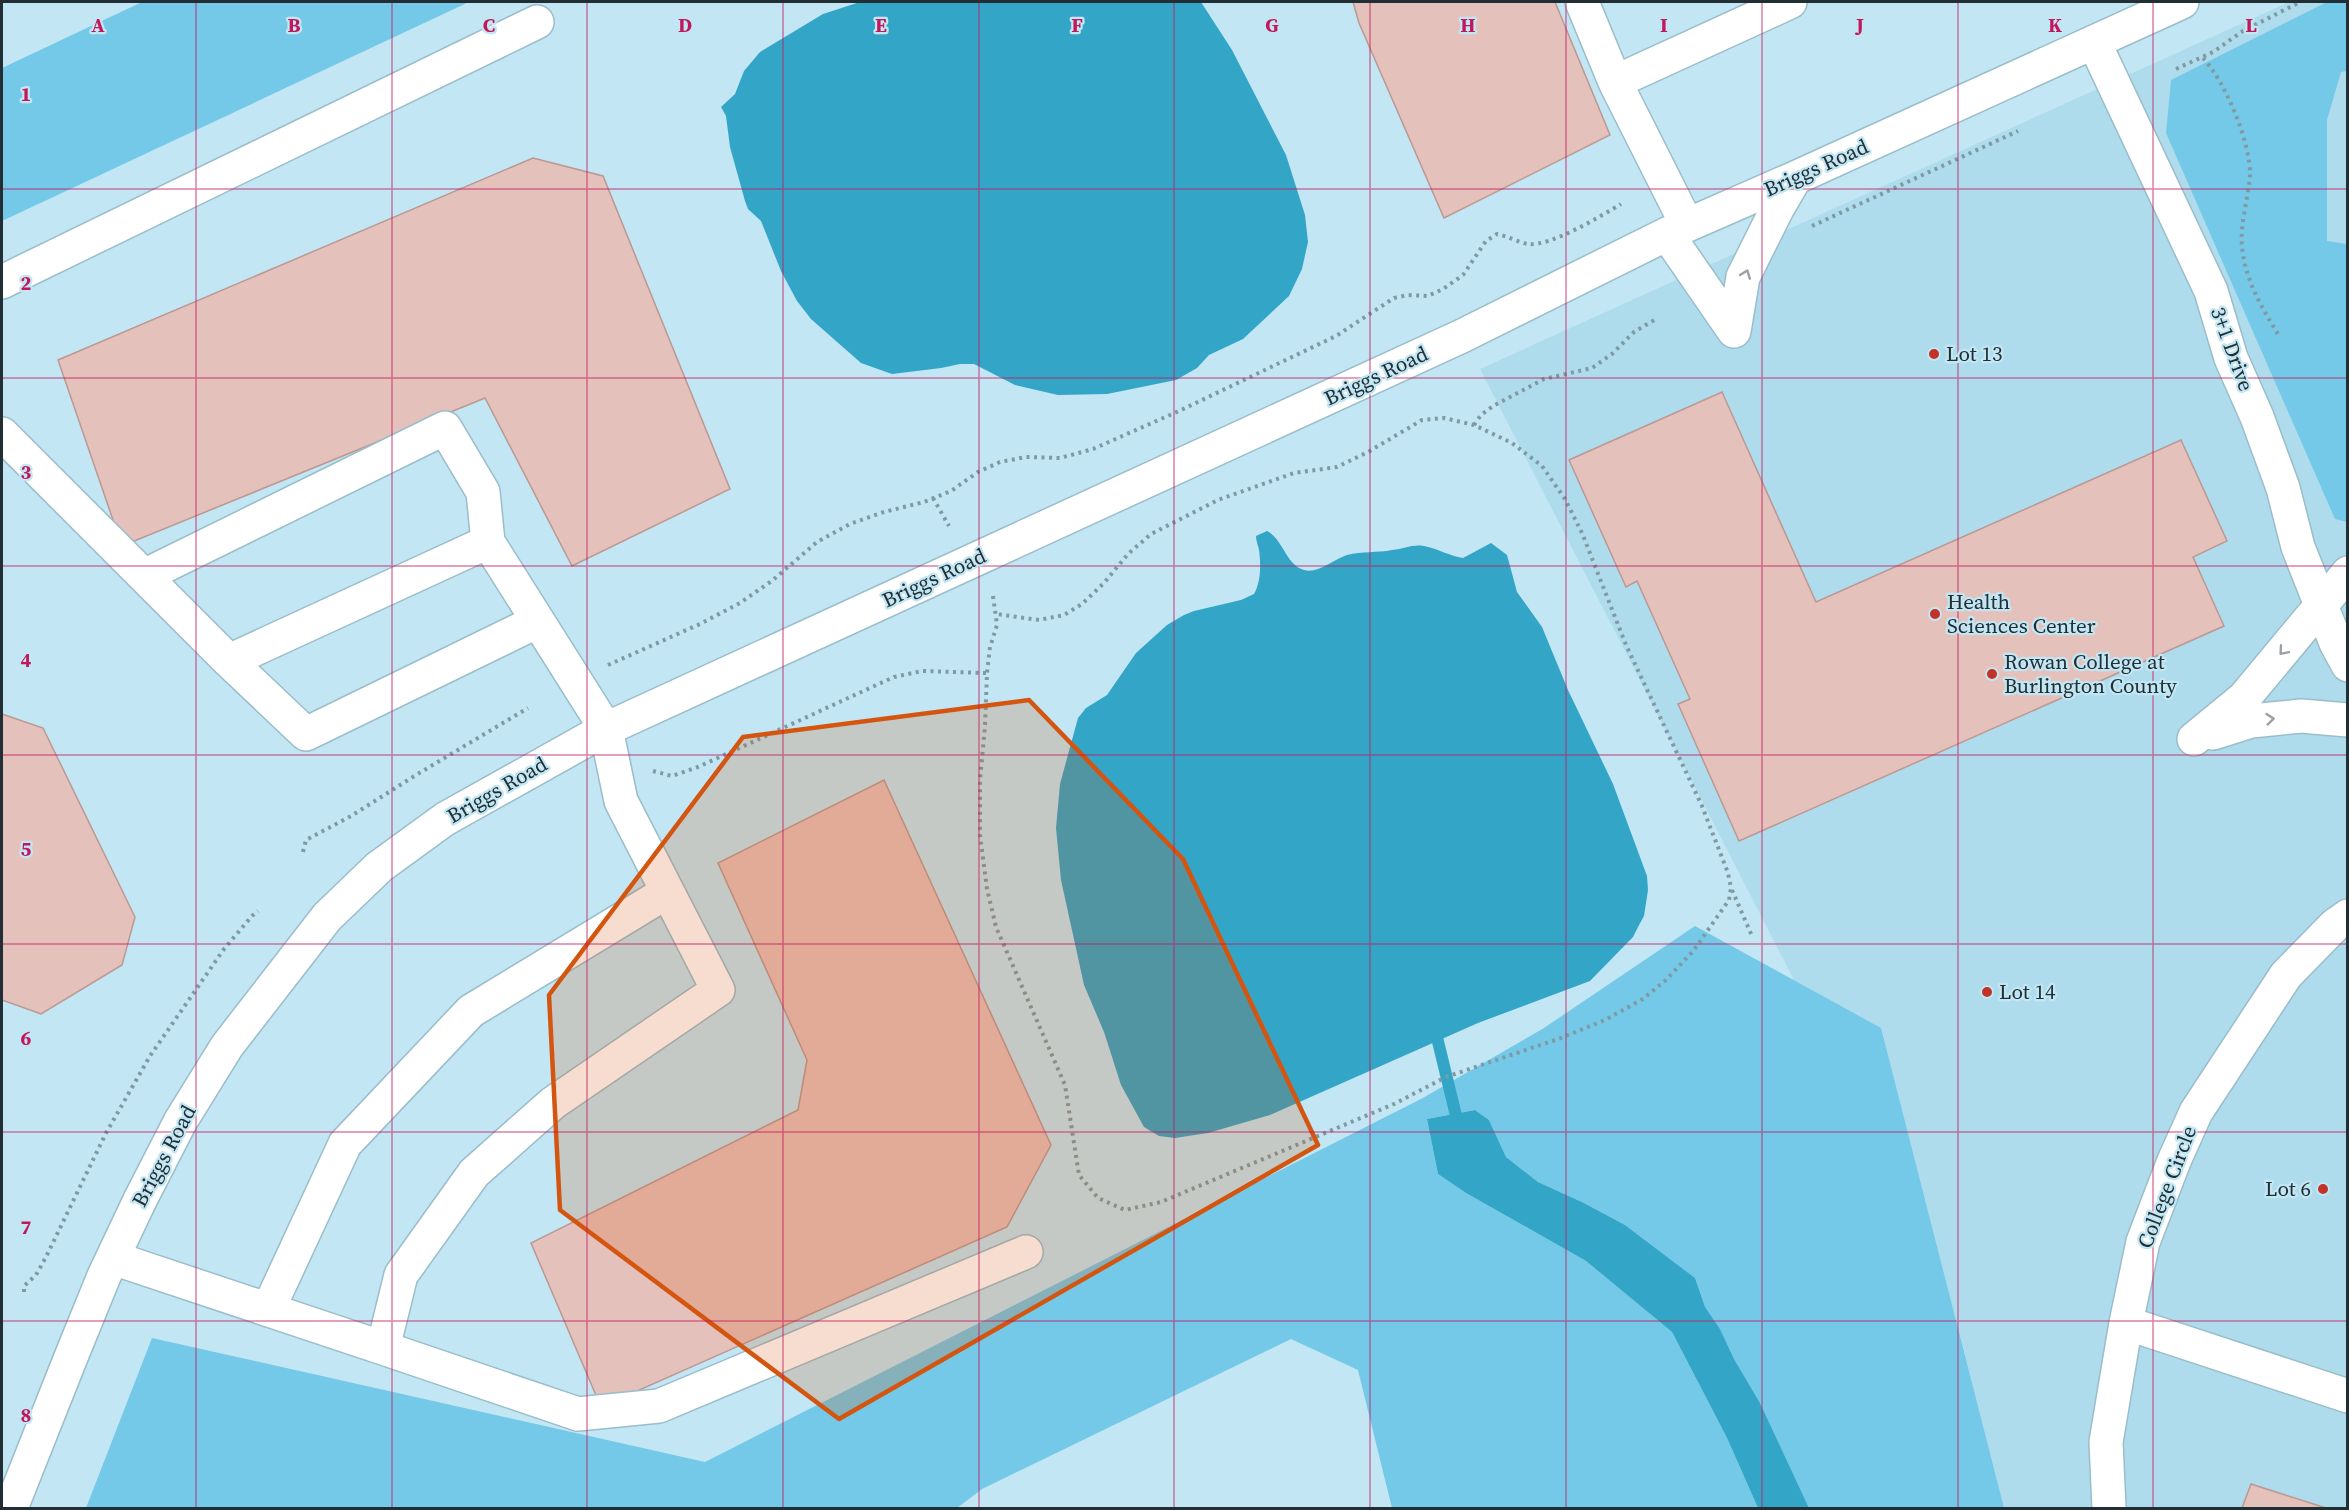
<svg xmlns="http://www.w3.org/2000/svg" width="2349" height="1510" font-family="'Source Serif 4',serif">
<rect width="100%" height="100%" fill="#c2e6f3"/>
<path fill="#afdcec" d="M2289,2H2347V1508H1811L1600,1109L1793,978L1480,369Z"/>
<path fill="#73c9e7" d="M142,2H469L2,221V68Z
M2327,2H2348L2347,71L2341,72L2327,120V241L2347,244V522L2335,519L2166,133L2171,80Z
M1695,926L1881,1028L2004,1508H1809L1760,1403L1734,1359L1720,1329L1705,1307L1695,1278L1625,1225L1584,1203L1538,1182L1506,1157L1489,1120L1475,1110L1427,1119L1438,1174L1466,1193L1586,1261L1672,1332L1727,1438L1758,1508H1392L1358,1370L1291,1339L982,1489L957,1508H86L152,1338L705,1462L1421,1099L1544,1028Z"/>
<path fill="#33a5c7" d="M860,2H1201L1232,50L1286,155L1305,215L1308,242L1302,269L1289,296L1243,339L1209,355L1197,368L1176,380L1107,394L1058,395L1015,385L974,364H960L941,368L892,374L861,363L811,319L797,301L781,271L761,221L748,209L745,201L730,147L726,116L721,107L735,94L744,71L760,52L823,14Z
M1267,531C1283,539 1286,565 1304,570C1318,574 1334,559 1347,555C1362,551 1377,553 1392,550C1404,549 1412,544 1424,546C1438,549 1450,556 1463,558L1491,543L1507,555L1517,592L1542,627L1568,690L1613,784L1647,876L1648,890L1644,916L1638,927L1633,937L1590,981L1478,1023L1270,1115L1208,1133L1175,1138L1159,1136L1144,1127L1121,1085L1104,1032L1084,985L1061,880L1056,828L1060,784L1078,718L1086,708L1107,695L1136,653L1167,625L1184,615L1194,611L1241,600L1254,594C1261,582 1261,564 1259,550C1258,545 1256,541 1256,536Z
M1475,1110L1489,1120L1506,1157L1538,1182L1584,1203L1625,1225L1695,1278L1705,1307L1720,1329L1734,1359L1760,1403L1809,1508H1758L1727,1438L1672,1332L1586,1261L1466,1193L1438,1174L1427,1119Z"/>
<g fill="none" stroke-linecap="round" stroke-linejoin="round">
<path stroke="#33a5c7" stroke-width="12" d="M1434,1025L1459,1128"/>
</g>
<path fill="#e5c1bb" stroke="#bb9893" stroke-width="1.5" d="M1353,2H1555L1610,135L1444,218L1359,23Z
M533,158L603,176L730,489L572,566L485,398L122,546L58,360Z
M1722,392L1816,602L2181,440L2227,541L2193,557L2224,626L1739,841L1678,704L1690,699L1637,581L1626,587L1569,460Z
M2,714L43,728L135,917L122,965L41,1014L2,1000Z
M884,780L1051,1145L1007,1227L601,1407L531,1243L798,1110L807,1060L718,863Z
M2251,1484L2326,1508H2242Z"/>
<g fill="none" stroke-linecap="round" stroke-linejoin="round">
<g stroke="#9abdca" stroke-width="36">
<path id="minor" d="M1582,2L1615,82L1687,225
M2094,42L2211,291L2231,358L2257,417L2283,488L2298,547L2336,643L2348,665
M1615,82L1790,2
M1667,234L1734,331
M2,282L537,22
M1734,331L1743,277L1777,209L1795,178
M2,434L229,661L488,542L606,729L621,801L718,990L553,1103L474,1173L401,1275L383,1348L113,1258
M144,576L445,428L483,492L488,542
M229,661L306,734L538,621
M2213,733L2251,721L2301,716L2348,720
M2194,739L2244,698L2348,573
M268,1310L345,1144L471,1011L667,892
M2126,1323L2348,1396
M383,1348L578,1414L659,1406L1026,1252
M11,1508L71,1357L104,1276L140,1200L180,1122L227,1046L327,917L379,867L445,819L606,729L1462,336L1667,234L1795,178L2182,2
M2109,1508L2106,1442L2126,1323L2143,1242L2174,1161L2196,1112L2286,975L2335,925L2348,916"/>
</g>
<path stroke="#7f9aa3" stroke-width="4" stroke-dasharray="3 4.5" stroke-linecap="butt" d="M2203,58C2225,81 2251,143 2250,176C2248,202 2238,228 2243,254C2247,283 2263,310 2278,334
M2176,69L2213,52L2243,31L2300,2
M1812,226L2018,131
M1474,425L1481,415L1493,406L1544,379L1592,368L1612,354L1634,332L1656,319
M933,498L949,526
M993,596L997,625L990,647L987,673L985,726L980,780V835L987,889L996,927L1065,1085L1079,1175L1098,1198L1125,1210L1161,1202L1394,1104L1446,1077L1561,1038L1605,1020L1643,999L1667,979L1694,950L1729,900L1731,888L1728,873L1702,806L1626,645L1582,533L1565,499L1542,466L1512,443L1474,425L1444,418L1422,420L1368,452L1337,467L1294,473L1218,500L1151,534L1128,554L1104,583L1082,604L1064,615L1039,620L996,614
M608,665L700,624L740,603L773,580L817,542L850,524L884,512L924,502L951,491L978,472L1000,462L1026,457L1060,458L1093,449L1179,411L1336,336L1394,298L1408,295L1428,296L1443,289L1463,275L1486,241L1497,234C1508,236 1519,243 1528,244C1550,247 1601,216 1621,204
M653,771L672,776L698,767L894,677L922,671L987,673
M303,852L306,840L351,816L416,775L528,708
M1732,890L1752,936
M24,1292V1286L36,1275L46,1257L106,1133L150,1056L224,949L252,916L258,911"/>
<use href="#minor" stroke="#fff" stroke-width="33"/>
</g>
<defs><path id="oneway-chevron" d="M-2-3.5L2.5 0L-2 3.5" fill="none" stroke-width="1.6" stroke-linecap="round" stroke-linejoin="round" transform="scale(1.5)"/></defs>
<g stroke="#9ba1a4">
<use href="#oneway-chevron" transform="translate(1746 274) rotate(-69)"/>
<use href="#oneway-chevron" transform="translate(2283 651) rotate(131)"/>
<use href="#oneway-chevron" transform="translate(2270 719) rotate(-6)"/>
</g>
<path fill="#d45510" fill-opacity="0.2" stroke="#d45510" stroke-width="4.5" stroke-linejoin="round" d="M1029,700L1183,859L1318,1145L839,1419L560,1210L549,995L743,737Z"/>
<path fill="none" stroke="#c2185b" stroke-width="1.5" stroke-opacity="0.55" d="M196,2V1508M392,2V1508M587,2V1508M783,2V1508M979,2V1508M1174,2V1508M1370,2V1508M1566,2V1508M1762,2V1508M1958,2V1508M2153,2V1508M2,189H2348M2,378H2348M2,566H2348M2,755H2348M2,944H2348M2,1132H2348M2,1321H2348"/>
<g fill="#c13329" stroke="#c2e6f3" stroke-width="2">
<circle cx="1934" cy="354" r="6"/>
<circle cx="1935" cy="614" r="6"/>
<circle cx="1992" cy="674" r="6"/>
<circle cx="1987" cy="992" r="6"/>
<circle cx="2323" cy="1189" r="6"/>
</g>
<g text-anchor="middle" stroke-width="4.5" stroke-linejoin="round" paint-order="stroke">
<g font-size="21" fill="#212f34" stroke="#c2e6f3">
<text transform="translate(1816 168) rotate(-24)" y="7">Briggs Road</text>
<text transform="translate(2232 349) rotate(70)" y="7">3+1 Drive</text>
<text transform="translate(1376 376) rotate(-25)" y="7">Briggs Road</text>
<text transform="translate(934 578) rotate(-25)" y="7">Briggs Road</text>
<text transform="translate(497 790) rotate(-30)" y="7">Briggs Road</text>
<text transform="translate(164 1156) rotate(-62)" y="7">Briggs Road</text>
<text transform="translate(2167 1187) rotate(-69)" y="7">College Circle</text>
</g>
<g font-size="21" fill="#212f34" stroke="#c2e6f3" text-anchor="start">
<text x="1946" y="361">Lot 13</text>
<text x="1947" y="609">Health<tspan x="1947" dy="24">Sciences Center</tspan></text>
<text x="2004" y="669">Rowan College at<tspan x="2004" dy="24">Burlington County</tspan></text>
<text x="1999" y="999">Lot 14</text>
<text x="2311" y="1196" text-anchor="end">Lot 6</text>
</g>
</g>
<g font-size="20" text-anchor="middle" font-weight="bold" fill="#c2185b" stroke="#c2e6f3" stroke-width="4.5" stroke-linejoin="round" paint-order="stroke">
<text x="98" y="32">A</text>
<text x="294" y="32">B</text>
<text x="489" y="32">C</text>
<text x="685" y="32">D</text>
<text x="881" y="32">E</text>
<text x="1077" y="32">F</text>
<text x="1272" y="32">G</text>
<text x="1468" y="32">H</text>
<text x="1664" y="32">I</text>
<text x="1860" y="32">J</text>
<text x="2055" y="32">K</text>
<text x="2251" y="32">L</text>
<text x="26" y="101">1</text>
<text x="26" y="290">2</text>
<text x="26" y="479">3</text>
<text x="26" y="667">4</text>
<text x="26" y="856">5</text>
<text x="26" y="1045">6</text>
<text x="26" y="1234">7</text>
<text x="26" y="1422">8</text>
</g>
<rect width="2349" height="1510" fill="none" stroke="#212f34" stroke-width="6"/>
</svg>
